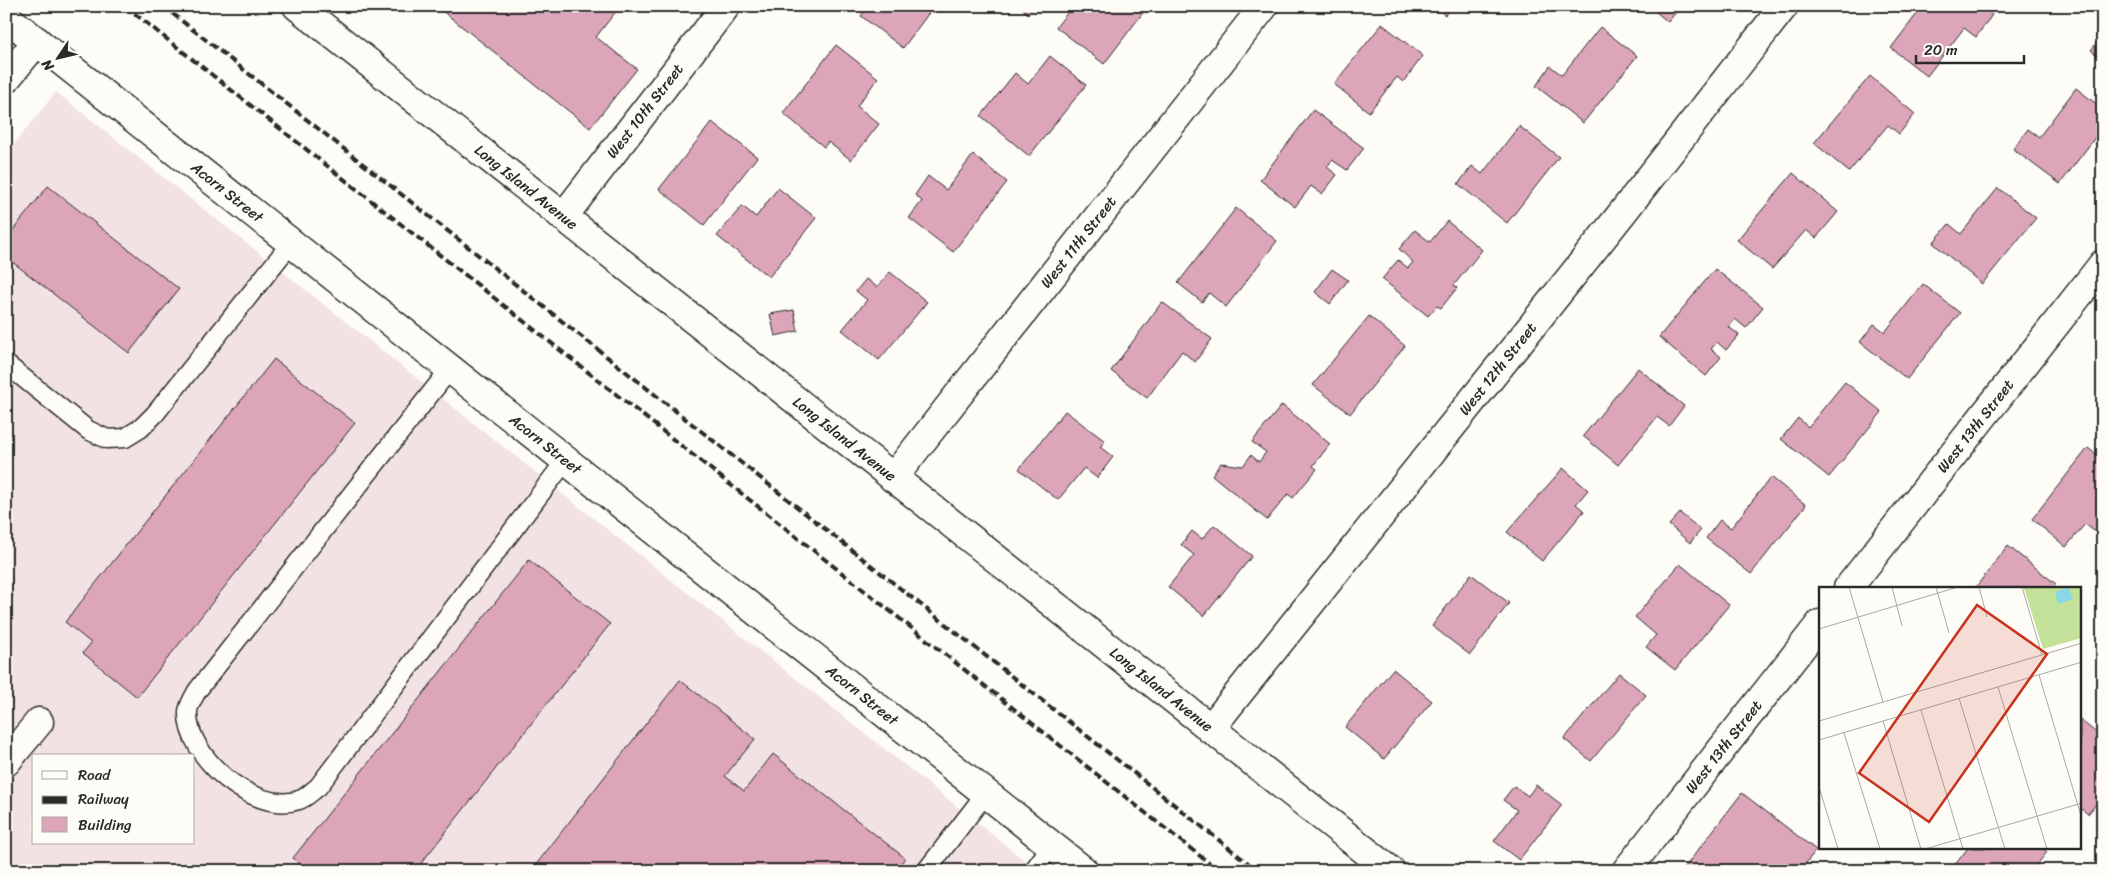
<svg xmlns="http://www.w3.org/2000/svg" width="2109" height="877" font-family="Sriracha,sans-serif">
<rect width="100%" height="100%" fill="#fdfcf7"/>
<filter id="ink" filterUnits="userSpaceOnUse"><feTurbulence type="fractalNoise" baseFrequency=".02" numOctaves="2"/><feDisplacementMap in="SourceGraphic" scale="10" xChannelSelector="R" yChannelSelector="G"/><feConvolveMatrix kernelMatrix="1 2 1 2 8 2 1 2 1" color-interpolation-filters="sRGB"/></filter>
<g filter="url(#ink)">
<path fill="#f3e2e4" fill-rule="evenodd" d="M56,92L1038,871H6V154ZM34,756H194V843H34Z"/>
<path fill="#dca5b9" stroke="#2b2b2b" d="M436,6H611L617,10L596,37L637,69L590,128Z
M868,6H934L903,48L861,16Z
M1020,6H1034L1028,14Z
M1073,6H1084L1087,9L1090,6H1148L1104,64L1056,27Z
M1433,6H1452L1445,15Z
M1649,6H1681L1668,22Z
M1923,6H1980L1992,15L1976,37L1964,28L1927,76L1891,48Z
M1382,24L1423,56L1403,82L1397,77L1369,112L1334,84Z
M1600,27L1637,56L1583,123L1536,86L1550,66L1562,75Z
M2103,35V60L2091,50Z
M836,45L878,78L857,106L879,124L851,160L828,142L824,147L783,113Z
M1050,56L1086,85L1029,156L981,116L1015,73L1028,84Z
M1870,76L1915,114L1899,134L1888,125L1849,172L1814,143Z
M2076,88L2103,109V127L2060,184L2013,149L2028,129L2039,137Z
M1313,110L1364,148L1347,170L1332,160L1327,167L1337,175L1322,194L1311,186L1295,207L1260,180Z
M712,122L757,157L704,225L659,189Z
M1519,126L1559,157L1507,223L1458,184L1472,166L1482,174Z
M973,155L1007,182L953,252L909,218L922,201L915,195L928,176L946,190Z
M1793,173L1838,212L1816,238L1806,230L1772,269L1737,240Z
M48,186L179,289L129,353L6,257V239Z
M778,188L816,218L769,277L717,236L742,206L756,217Z
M1998,188L2036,218L1982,284L1933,243L1949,224L1961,234Z
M1236,208L1277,241L1226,307L1209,293L1202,302L1178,283Z
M1447,221L1482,250L1454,285L1457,288L1441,308L1437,306L1428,316L1382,279L1398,260L1408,268L1413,262L1399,249L1415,230L1430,242Z
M1332,269L1348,280L1330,304L1315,292Z
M1715,269L1763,307L1746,328L1735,319L1729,327L1739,335L1726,350L1717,342L1711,349L1721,357L1706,376L1659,337Z
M890,272L927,302L879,360L842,330L867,300L856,291L866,279L877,287Z
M1923,284L1960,313L1907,379L1860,342L1874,324L1885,332Z
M1162,302L1212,339L1195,362L1182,351L1147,398L1111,371Z
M794,310L798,331L775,336L770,314Z
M1369,316L1405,346L1350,414L1313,385Z
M274,359L355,423L137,697L83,653L91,643L65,622Z
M1638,368L1684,406L1669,426L1657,417L1618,465L1583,436Z
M1845,382L1882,412L1829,477L1781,439L1798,418L1808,427Z
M1282,405L1330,444L1313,466L1317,469L1293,498L1288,494L1267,520L1212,475L1221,463L1243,466L1251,455L1259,462L1266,452L1252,442Z
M1065,411L1105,441L1100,447L1113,457L1097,478L1084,468L1058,500L1019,469Z
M2088,448L2103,460V538L2085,524L2066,547L2032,519Z
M1563,468L1588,490L1576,504L1584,511L1542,561L1507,532Z
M1771,477L1806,505L1751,574L1706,538L1720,520L1731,528Z
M1680,513L1701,530L1690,543L1669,525Z
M1214,525L1252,556L1204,616L1168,587L1194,555L1181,545L1192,531L1202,539Z
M2008,546L2056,584L2053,588H1975Z
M529,560L610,624L415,871H309L293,858Z
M1680,564L1729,605L1675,670L1646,647L1656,635L1635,617Z
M1471,574L1509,603L1470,655L1432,626Z
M6,591L13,596L6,604Z
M1393,669L1432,701L1384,759L1345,727Z
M1619,673L1646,695L1591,761L1564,739Z
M680,680L755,739L725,776L744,791L773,754L905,858L895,871H531Z
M2080,720L2103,738V796L2088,814L2080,808Z
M1536,785L1562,805L1519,860L1494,841L1517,810L1503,800L1514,786L1528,796Z
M1742,793L1816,850L1800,871H1682Z
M1968,848H2043L2047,852L2032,871H1950Z"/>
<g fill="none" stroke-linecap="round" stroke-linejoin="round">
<g stroke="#2b2b2b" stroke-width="21">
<path id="lane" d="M6,364L88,430L107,439L125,438L141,428L155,414L291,243
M450,369L197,691C194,697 188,706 188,712C186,757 255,815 299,800C306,798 312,791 318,787L566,460
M926,871L986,793
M1033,871L1052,845"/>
</g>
<g stroke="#2b2b2b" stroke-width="31">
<g id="street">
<path d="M6,79L37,41"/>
<path id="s1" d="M563,217L726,6"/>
<path id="s2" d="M893,478L1264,6"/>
<path id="s3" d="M1848,588L2103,264"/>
<path id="s4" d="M1210,729L1619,217L1784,6"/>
<path d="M6,762L39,722"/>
<path id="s5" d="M1626,871L1820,624"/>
</g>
</g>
<g stroke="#2b2b2b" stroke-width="31">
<g id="secondary">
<path id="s6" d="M297,6L1391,871"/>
<path id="s7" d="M6,17L1084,871"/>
</g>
</g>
<use href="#lane" stroke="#fdfcf7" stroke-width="18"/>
<use href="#street" stroke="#fdfcf7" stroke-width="28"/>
<use href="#secondary" stroke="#fdfcf7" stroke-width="28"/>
<path stroke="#2b2b2b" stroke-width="4" stroke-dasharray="8 4" stroke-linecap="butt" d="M125,6L1219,871
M163,6L1258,871"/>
</g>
</g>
<g text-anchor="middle" stroke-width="4.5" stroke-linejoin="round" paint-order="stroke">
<g font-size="15" fill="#2b2b2b" stroke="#fdfcf7">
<text dy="5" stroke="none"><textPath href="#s1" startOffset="134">West 10th Street</textPath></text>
<text dy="5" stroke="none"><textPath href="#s6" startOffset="292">Long Island Avenue</textPath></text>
<text dy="5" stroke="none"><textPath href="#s7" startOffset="282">Acorn Street</textPath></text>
<text dy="5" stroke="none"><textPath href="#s2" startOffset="300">West 11th Street</textPath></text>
<text dy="5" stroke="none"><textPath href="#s4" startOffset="461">West 12th Street</textPath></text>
<text dy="5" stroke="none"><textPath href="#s3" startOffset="206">West 13th Street</textPath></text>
<text dy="5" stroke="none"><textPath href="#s6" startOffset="698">Long Island Avenue</textPath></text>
<text dy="5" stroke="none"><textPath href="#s7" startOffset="688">Acorn Street</textPath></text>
<text dy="5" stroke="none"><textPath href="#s6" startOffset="1102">Long Island Avenue</textPath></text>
<text dy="5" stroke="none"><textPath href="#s7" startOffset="1092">Acorn Street</textPath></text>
<text dy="5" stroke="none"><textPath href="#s5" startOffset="158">West 13th Street</textPath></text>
</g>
</g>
<g transform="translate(1819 587)">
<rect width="262" height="262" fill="#fdfcf7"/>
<path d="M262,0V51L224,62L205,1Z" fill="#c3e199"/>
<path d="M249,0L254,12L239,17L236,5Z" fill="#88d8e5"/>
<path fill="none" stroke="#a9a8a5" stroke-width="1" d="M30,0L64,115M73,0L83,39M117,0L130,46M160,0L168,30M203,0L223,68M0,42L139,0M220,88L263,232M179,100L228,262M140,111L186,262M102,123L144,262M0,134L263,56M64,134L102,262M25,146L61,262M0,153L263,75M0,200L19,262M106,262L263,216"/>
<path fill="#c8321e" fill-opacity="0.15" stroke="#c8321e" stroke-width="2.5" d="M158,18L228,67L110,235L40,186Z"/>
<rect width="262" height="262" fill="none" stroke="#2b2b2b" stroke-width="2.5"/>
</g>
<rect width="2109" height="877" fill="none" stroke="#fdfcf7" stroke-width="25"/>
<rect x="12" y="12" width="2084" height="852" fill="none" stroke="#2b2b2b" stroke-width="2" filter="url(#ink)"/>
<rect x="32" y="754" width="162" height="90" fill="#fdfcf7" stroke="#a9a8a5"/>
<rect x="42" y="771" width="25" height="8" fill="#fdfcf7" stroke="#a9a8a5"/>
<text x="78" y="780" font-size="15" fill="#2b2b2b">Road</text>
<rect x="42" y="796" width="25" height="8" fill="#2b2b2b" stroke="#a9a8a5"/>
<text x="78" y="804" font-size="15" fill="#2b2b2b">Railway</text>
<rect x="42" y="817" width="25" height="15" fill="#dca5b9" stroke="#a9a8a5"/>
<text x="78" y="830" font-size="15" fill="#2b2b2b">Building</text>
<g transform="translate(58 58) rotate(235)" stroke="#fdfcf7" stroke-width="4" paint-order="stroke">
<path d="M0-4L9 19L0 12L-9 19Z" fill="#2b2b2b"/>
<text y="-8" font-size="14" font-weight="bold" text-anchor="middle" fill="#2b2b2b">N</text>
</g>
<path d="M1916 55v8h108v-8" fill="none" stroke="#2b2b2b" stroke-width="2.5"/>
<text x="1924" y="55" font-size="15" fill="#2b2b2b" stroke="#fdfcf7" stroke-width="4" paint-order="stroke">20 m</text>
</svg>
